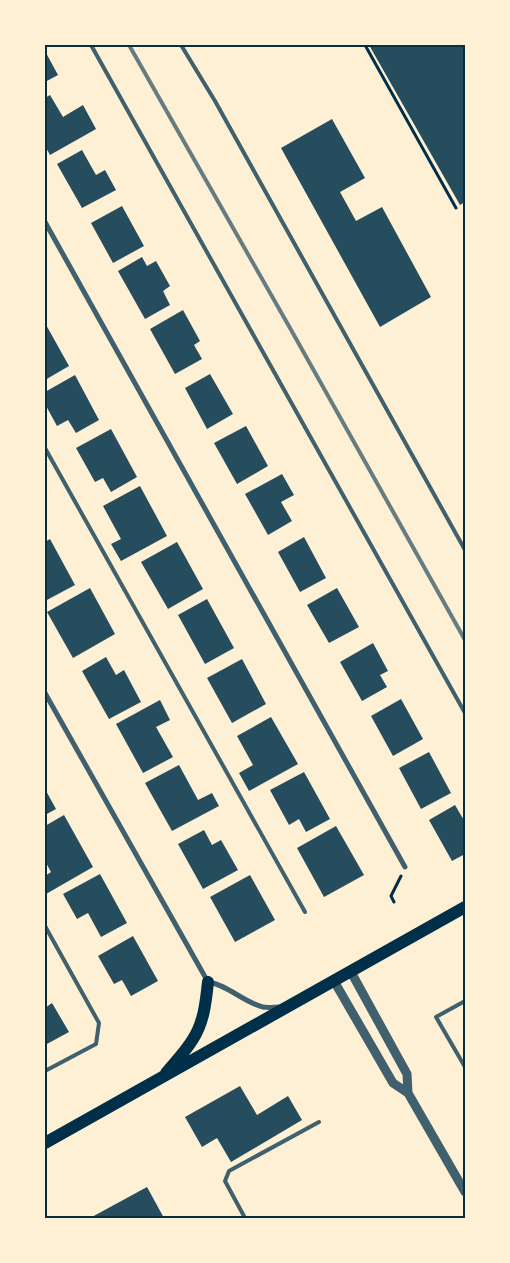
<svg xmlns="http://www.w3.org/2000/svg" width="510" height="1263" font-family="'Work Sans',sans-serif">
<rect width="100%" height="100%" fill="#fdf0d5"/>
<path fill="#264d5e" d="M369,45H465V202L460,205Z
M45,51L58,75L45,82Z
M50,95L63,117L83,105L96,129L50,155L45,146V98Z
M332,119L365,178L340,192L356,221L382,207L431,297L380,327L281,148Z
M82,150L96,175L105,170L116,190L82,208L57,164Z
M122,206L144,246L113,263L91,223Z
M142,257L147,266L156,261L170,286L163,291L170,305L145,319L118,271Z
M183,310L200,341L194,345L202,359L175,374L150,329Z
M45,323L69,366L45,380Z
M210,374L233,414L207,429L185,388Z
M75,375L99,420L76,433L68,420L57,426L45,404V392Z
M246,426L268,466L237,484L214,443Z
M111,429L137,477L111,492L103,478L95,482L76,448Z
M282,474L294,495L281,502L292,521L268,535L245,494Z
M140,486L167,536L121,561L111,544L121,539L103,506Z
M304,537L326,578L300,592L278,552Z
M50,539L75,585L45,601V542Z
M177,542L203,589L168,609L141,562Z
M90,588L115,634L73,658L47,612Z
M337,588L359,627L329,643L307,605Z
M207,599L234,648L205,664L178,615Z
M373,643L388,671L380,675L387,687L362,701L340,662Z
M106,657L116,675L124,670L141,702L109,719L82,671Z
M242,659L266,704L232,723L207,678Z
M401,699L423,739L393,756L371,716Z
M160,700L170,720L156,727L173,757L143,773L116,724Z
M271,717L298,764L249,791L239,773L253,765L237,736Z
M429,752L451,793L421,809L399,768Z
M179,765L198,800L212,793L219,806L172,831L145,783Z
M304,772L330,819L306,832L299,819L289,825L270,790Z
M45,789L56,809L45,815Z
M455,805L465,822V854L452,861L429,820Z
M64,815L93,867L46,894L45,876L51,872L45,861V826Z
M336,826L364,875L324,897L297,848Z
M204,830L212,845L221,840L238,870L203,889L178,844Z
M100,874L127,923L101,937L88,913L77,919L63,894Z
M250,875L275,920L235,942L210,897Z
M133,936L158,981L131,996L122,980L114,984L98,956Z
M52,1003L69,1032L45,1045V1008Z
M240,1086L257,1115L288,1096L302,1120L231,1162L217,1138L202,1147L185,1117Z
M147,1187L164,1218H90Z"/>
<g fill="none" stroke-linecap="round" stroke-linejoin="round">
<path stroke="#003049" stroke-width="3" d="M365,45L456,208
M394,902L391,896L401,876"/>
<path stroke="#3f606c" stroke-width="4" d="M91,45L465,713
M181,45L215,101L465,550
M45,448L305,912
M45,926L99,1023L96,1044L45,1071
M465,1001L436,1017L465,1067
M245,1218L225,1181L229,1171L319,1122"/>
<path stroke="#3f606c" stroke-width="5" d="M45,222L405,867
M45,693L208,982C228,985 243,1002 263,1007C268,1008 274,1007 279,1007"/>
<path stroke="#3f606c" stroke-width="9" d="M351,972L407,1074L408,1093L465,1192
M334,981L393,1083L408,1093"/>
<path stroke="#003049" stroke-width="12" d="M166,1073C175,1062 186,1051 193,1039C204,1022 206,1001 208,982
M45,1143L465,907"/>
<path stroke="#657d81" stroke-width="4" d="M129,45L290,328L465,640"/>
</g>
<rect width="510" height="1263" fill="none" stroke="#fdf0d5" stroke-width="92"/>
<rect x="46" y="46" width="418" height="1171" fill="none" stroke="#003049" stroke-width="2"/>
</svg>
